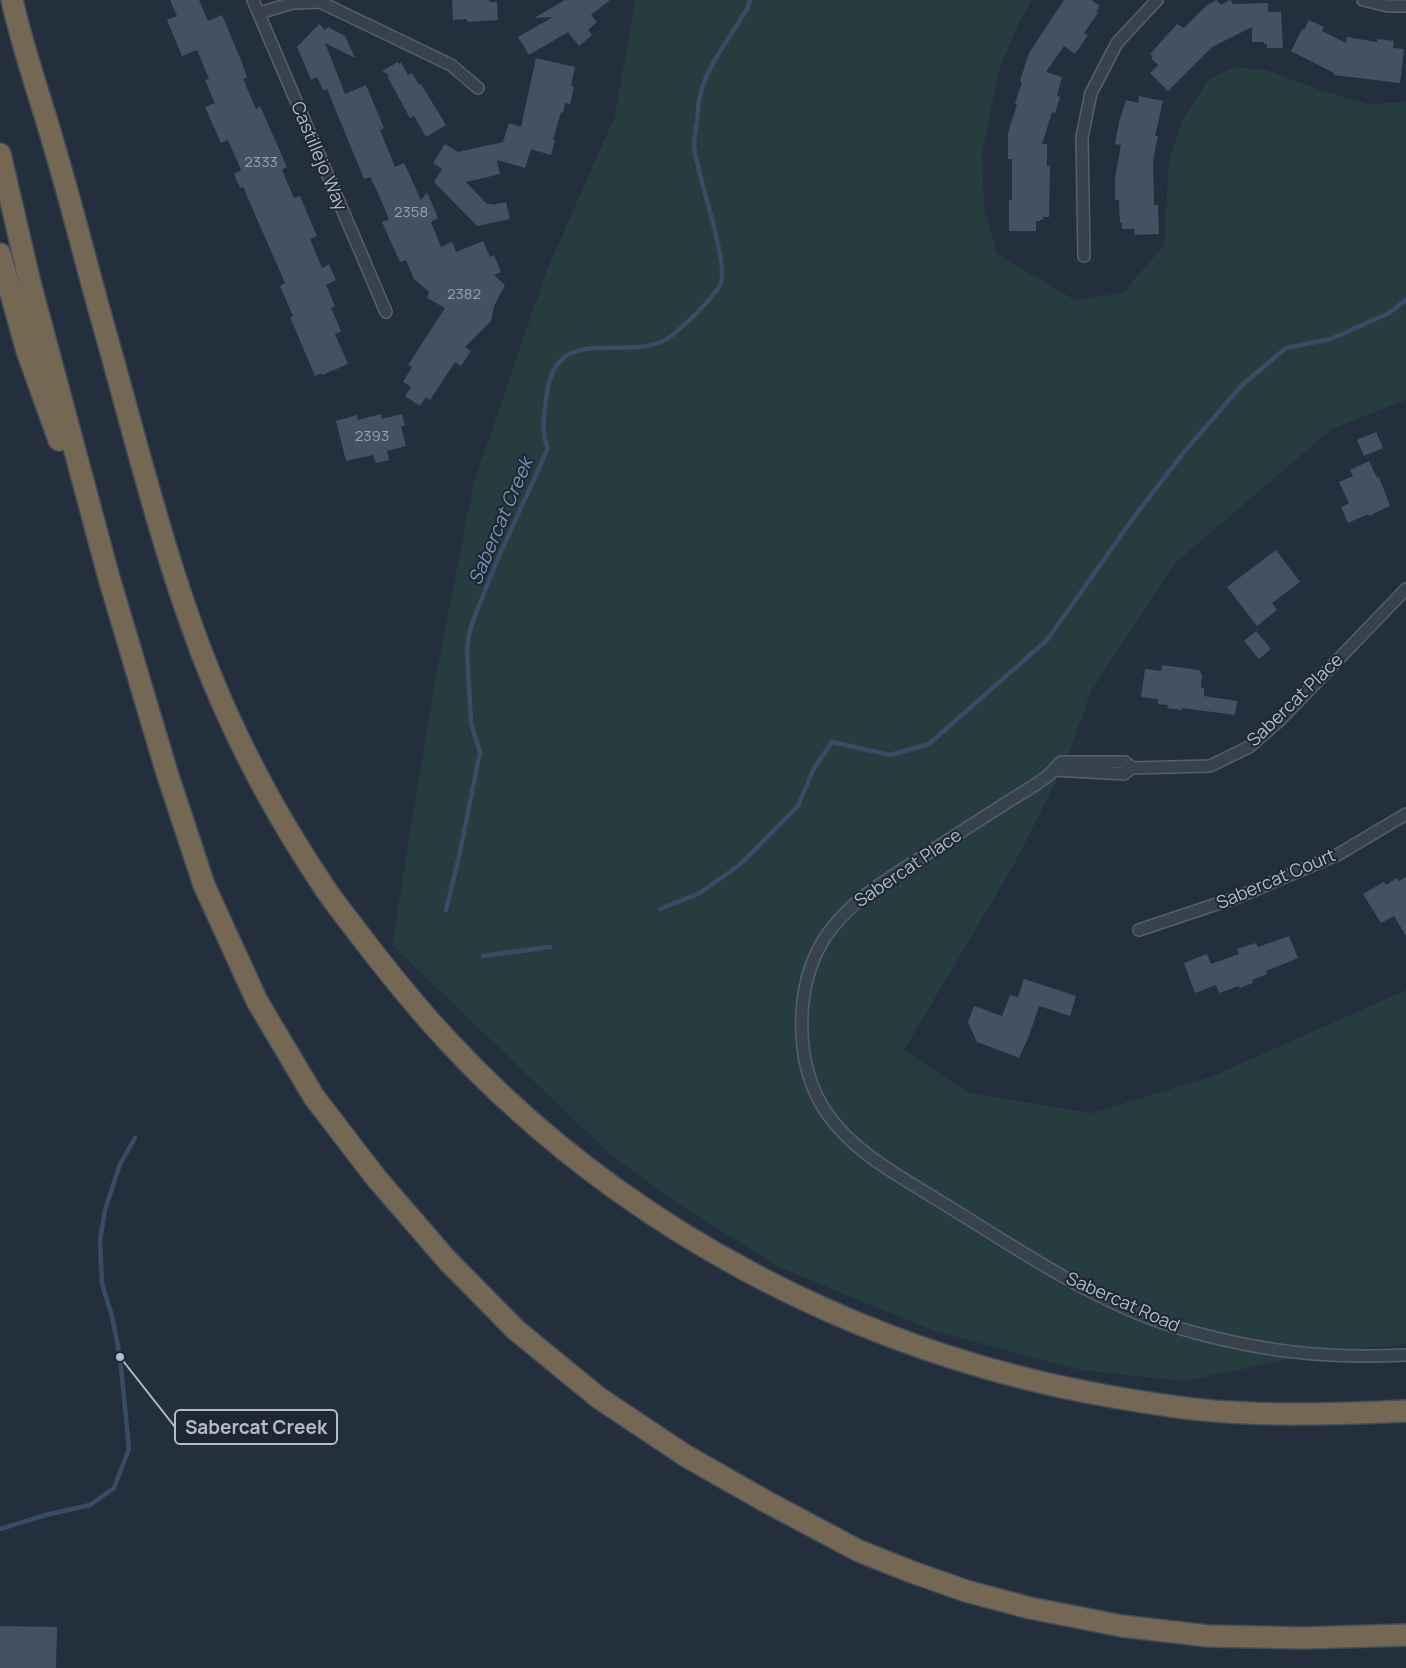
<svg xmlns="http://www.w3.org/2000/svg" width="1406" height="1668" font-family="Manrope,sans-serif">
<rect width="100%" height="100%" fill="#242f3e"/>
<path fill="#263c3f" d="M635,0H1032L1018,25L999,70L982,155L984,206L997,254L1075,300L1123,293L1164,245L1169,160L1184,118L1208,80L1234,67L1266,70L1322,91L1368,104L1406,102V400L1332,429L1175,563L1090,693L1067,760L1012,868L904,1050L969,1093L1092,1113L1213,1076L1406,990V1344L1320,1353L1184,1381L1080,1370L934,1331L781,1268L685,1208L613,1157L392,945L435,680L474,482L547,270L615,116Z"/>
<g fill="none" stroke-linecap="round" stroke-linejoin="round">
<path stroke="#394c67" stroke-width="4.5" d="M660,909L700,893L742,863L798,806L814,768L832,742L890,755L929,744L1047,640L1137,513L1185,451L1242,385L1286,348L1331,339L1389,313L1406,300
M446,910L460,852L480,752L471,723L467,651L469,634L474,618L496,563L548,448C541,434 544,416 546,400C553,322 616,360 661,342C676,336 712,299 720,285C731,266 695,171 694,144C694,137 696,129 697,122C698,112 698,101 701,92C708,65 732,34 747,9L750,0
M483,956L550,947
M0,1529L46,1515L90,1505L114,1488L129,1449L120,1357L112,1316L102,1284L100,1240L105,1210L120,1164L135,1138"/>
</g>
<path fill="#455162" d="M170,0H199L208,21L222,15L241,60L247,77L243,79L256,109L260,106L287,167L282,170L294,198L300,196L317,236L310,239L322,268L329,264L336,280L326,285L335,306L331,308L341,331L335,334L348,364L322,375V373L315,376L290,317L293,316L280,286L285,283L243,187L240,188L234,174L241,170L228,140L221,143L205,107L215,103L205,80L209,79L197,50L182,56L167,20L177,16Z
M452,0H489L490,2H497L498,20L467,22V19L453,20Z
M565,0H610L591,15L597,22L588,30L592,35L579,46L568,32L529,55L518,37L553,17L534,18Z
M1064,0H1091L1100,6L1096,12L1098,13L1084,33L1088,35L1075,54L1064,46L1046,72L1062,77L1057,96L1060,97L1055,113L1052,112L1042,144H1047V166H1050L1049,217H1043V220H1040V221H1036V231H1009V200H1012V159H1008V133L1017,104H1015L1022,82L1020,81L1029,53Z
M1216,0L1221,5L1230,0L1233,4L1268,3V12H1281L1283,48H1267V44H1264V42H1252V27L1212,47L1168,91L1150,73L1158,65L1151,58L1153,56L1150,54L1177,24L1184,28L1206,6Z
M1309,20L1324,27L1322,31L1346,43L1347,37L1377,42V39L1394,41L1393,48L1404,49L1400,83L1334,75V73L1291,51L1302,29L1304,30Z
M319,24L325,30L328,27L345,36L355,58L325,43L345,94L366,85L384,128L380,130L395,167L404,163L421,200L427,192L438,218L431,222L441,247L452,242L456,252L483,241L490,257L494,255L501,272L494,275L505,285L494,306L491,321L465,347L471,351L461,366L455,362L430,400L426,397L420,406L405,396L411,387L403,382L412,367L408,365L445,308L427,298L429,292L414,279L406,260L400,262L382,222L389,219L377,191L370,177L364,179L327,89L323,90L317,77L311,80L297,47Z
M536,58L575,67L571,86L574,87L570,104L565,103L563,113L561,112L553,140H555L551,155L531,149L525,168L497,160L500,174L466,182L487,204H492V205L506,202L510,219L477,226L434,182L442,169L433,163L445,144L458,152L503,142L509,123L521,127Z
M398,62L399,64L401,62L408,75L412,73L419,85L421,84L446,125L426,137L414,116L410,118L387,76L389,75L382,71Z
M1139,96L1163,101L1155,136H1158L1153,160L1154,205H1158L1159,234L1135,235L1134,229H1122V223H1120L1119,200H1115V178L1121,145L1115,144L1119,122L1126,100L1138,103Z
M381,414L382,419L402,414L405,426H401L406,446L387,451L389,460L376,463L373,455L346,461L336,421L357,415L358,420Z
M1376,432L1383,448L1364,456L1357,440Z
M1369,461L1377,478L1379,477L1390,506L1369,516L1368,514L1348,523L1341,507L1349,503L1339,482L1353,476L1350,470Z
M1276,550L1300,582L1272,603L1277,610L1257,626L1227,587Z
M1256,631L1271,649L1259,659L1244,641Z
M1162,665L1199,670L1202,675L1201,688H1204V696L1237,701L1235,715L1182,708V710L1167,708L1168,705L1158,704V699L1141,697L1145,669L1161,671Z
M1406,877V936L1394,916L1381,923L1363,894L1384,882L1386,885L1397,878L1399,881Z
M1289,936L1298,958L1266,971L1267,974L1252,980L1253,983L1240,988L1239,986L1219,993L1216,985L1195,993L1184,963L1207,954L1211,964L1239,954L1237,949L1256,943L1258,947Z
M1024,979L1076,996L1070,1016L1039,1006L1029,1036L1019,1058L977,1042L968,1022L974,1006L1002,1016L1010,995L1018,997Z
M0,1626L57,1627L56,1668H0Z"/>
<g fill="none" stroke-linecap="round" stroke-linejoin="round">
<g stroke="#565f6c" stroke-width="14">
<path id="street" d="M253,0L386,312
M1363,0L1388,6H1406
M259,13L293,3L320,2L451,65L478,88
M1084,256L1082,137L1091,93L1117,43L1157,0
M1132,768L1125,762H1061L1049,775L1035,785C1001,806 967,828 933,850C894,875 850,899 824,939C794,988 794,1064 826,1112C856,1156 907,1180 951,1208C1025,1254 1104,1308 1189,1331C1264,1352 1329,1359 1406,1355
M1054,770L1124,774L1132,768L1210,766L1249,747L1281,719L1406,589
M1139,930L1238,897L1339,854L1406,814"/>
</g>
<g stroke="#434c59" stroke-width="24">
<path id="highway" d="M12,0C23,50 41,99 55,149C72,206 86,263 102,320C140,453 172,595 230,720C256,777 288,833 322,884C334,903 349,920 362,938C389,973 417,1008 447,1040C620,1227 858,1352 1108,1396C1148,1403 1189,1410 1229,1412C1288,1416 1347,1414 1406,1411
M0,154L30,283L109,578L167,773L204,885L257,1001L314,1097L377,1179L447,1260L516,1330L599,1398L686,1456L767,1502L859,1551L912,1572L966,1591L1030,1608L1122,1626L1208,1636L1302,1638L1406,1635
M0,254L27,351L59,440"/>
</g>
<use href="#street" stroke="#38414e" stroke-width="11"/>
<use href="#highway" stroke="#746855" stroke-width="21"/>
</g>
<g text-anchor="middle" stroke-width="4" stroke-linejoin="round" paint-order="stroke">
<g font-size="15" fill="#98a1af">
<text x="261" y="167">2333</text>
<text x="411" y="217">2358</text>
<text x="464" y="299">2382</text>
<text x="372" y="441">2393</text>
</g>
<g font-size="18" fill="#b4bcc9" stroke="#1d2633">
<text transform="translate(319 156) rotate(67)" y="6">Castillejo Way</text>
<text transform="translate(1295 700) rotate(-44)" y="6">Sabercat Place</text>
<text transform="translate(908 868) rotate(-34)" y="6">Sabercat Place</text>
<text transform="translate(1276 879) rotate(-23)" y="6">Sabercat Court</text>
<text transform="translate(1123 1302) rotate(24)" y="6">Sabercat Road</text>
</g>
<g font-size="19" font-style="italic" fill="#7c92b1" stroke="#1d2633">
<text transform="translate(500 521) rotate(-67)" y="7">Sabercat Creek</text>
</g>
</g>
<path fill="none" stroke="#b4bcc9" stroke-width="2" d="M120 1357L175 1427"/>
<circle fill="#b4bcc9" stroke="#1d2633" stroke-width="2" cx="120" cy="1357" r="5"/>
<rect fill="#1d2633" stroke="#b4bcc9" stroke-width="2" x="175" y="1410" width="162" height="34" rx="5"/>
<g font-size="19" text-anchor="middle" font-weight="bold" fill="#b4bcc9">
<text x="256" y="1434">Sabercat Creek</text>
</g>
</svg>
